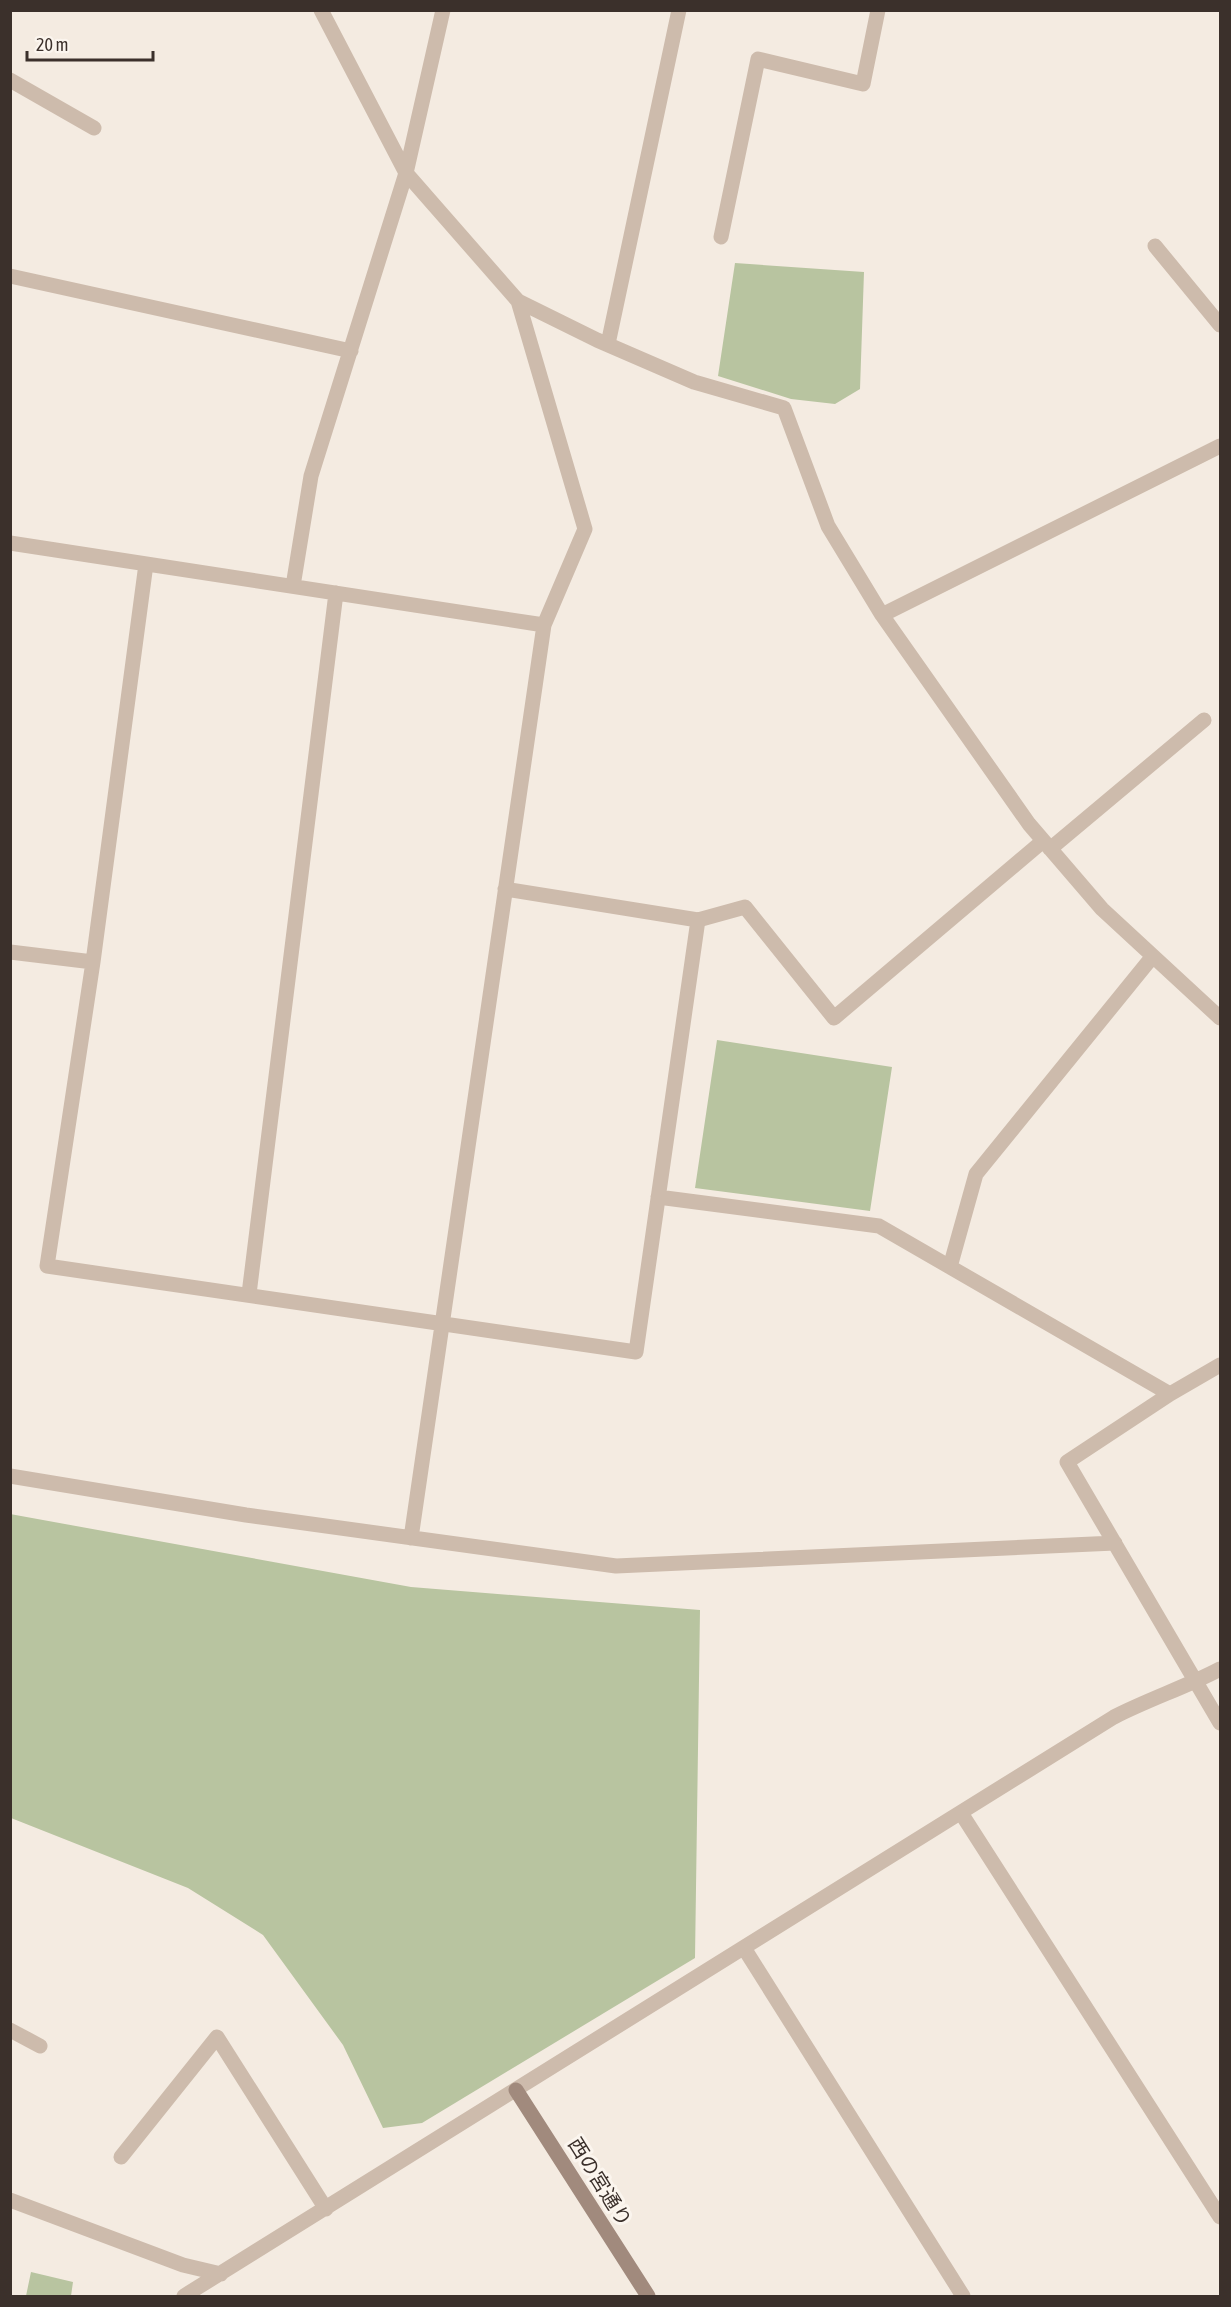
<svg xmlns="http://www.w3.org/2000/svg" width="1231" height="2307" font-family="'Asap Condensed','Noto Sans JP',sans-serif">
<rect width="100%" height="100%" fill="#f4ebe1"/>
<path fill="#b8c4a0" d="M735,263L864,272L860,389L835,404L791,399L718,376Z
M717,1040L892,1067L870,1211L695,1188Z
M10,1514L411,1587L700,1610L695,1958L422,2123L383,2128L343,2045L263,1935L188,1888L11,1818Z
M31,2272L73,2282L71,2296H26Z"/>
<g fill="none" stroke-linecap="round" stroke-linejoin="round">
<path stroke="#cdbbac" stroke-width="15" d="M321,10L406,173L518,301L597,340L694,382L784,408L828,526L882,615L1029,824L1102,909L1220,1018
M10,80L94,128
M721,237L758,59L863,84L878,10
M1155,246L1220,325
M10,276L351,351
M518,301L585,529L544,625
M608,344L679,10
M10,543L544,625L411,1538
M146,564L93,962L47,1266L636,1352L698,920
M293,586L311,476L406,173L443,10
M882,615L1220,446
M1050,849L1204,720
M505,889L698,920L745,907L834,1018L1043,841
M10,952L93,962
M658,1197L879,1226L1170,1394
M950,1267L976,1174L1153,956
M249,1294L336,593
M1220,1365L1170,1394L1067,1462L1220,1723
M10,1476L246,1515L616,1566L1115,1543
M961,1813L1220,2217
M744,1948L963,2296
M10,2030L40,2046
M121,2157L217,2037L326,2209
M10,2200L183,2265L221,2274
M184,2296L1114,1717C1149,1699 1186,1687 1220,1669"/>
<path stroke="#a18a7d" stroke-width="15" d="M516,2090L648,2296"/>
</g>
<g text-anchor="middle" stroke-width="6" stroke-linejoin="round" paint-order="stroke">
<g font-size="20" fill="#3b302b" stroke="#fbf5ee">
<text transform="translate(600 2182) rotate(58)" y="7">西の宮通り</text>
</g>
</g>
<rect width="1231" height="2307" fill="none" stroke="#3b302b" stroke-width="24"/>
<path d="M27 51v9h126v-9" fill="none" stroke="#3b302b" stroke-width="3"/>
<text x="36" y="51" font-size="18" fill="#3b302b" stroke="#fbf5ee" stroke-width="4.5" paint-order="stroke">20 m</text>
</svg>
